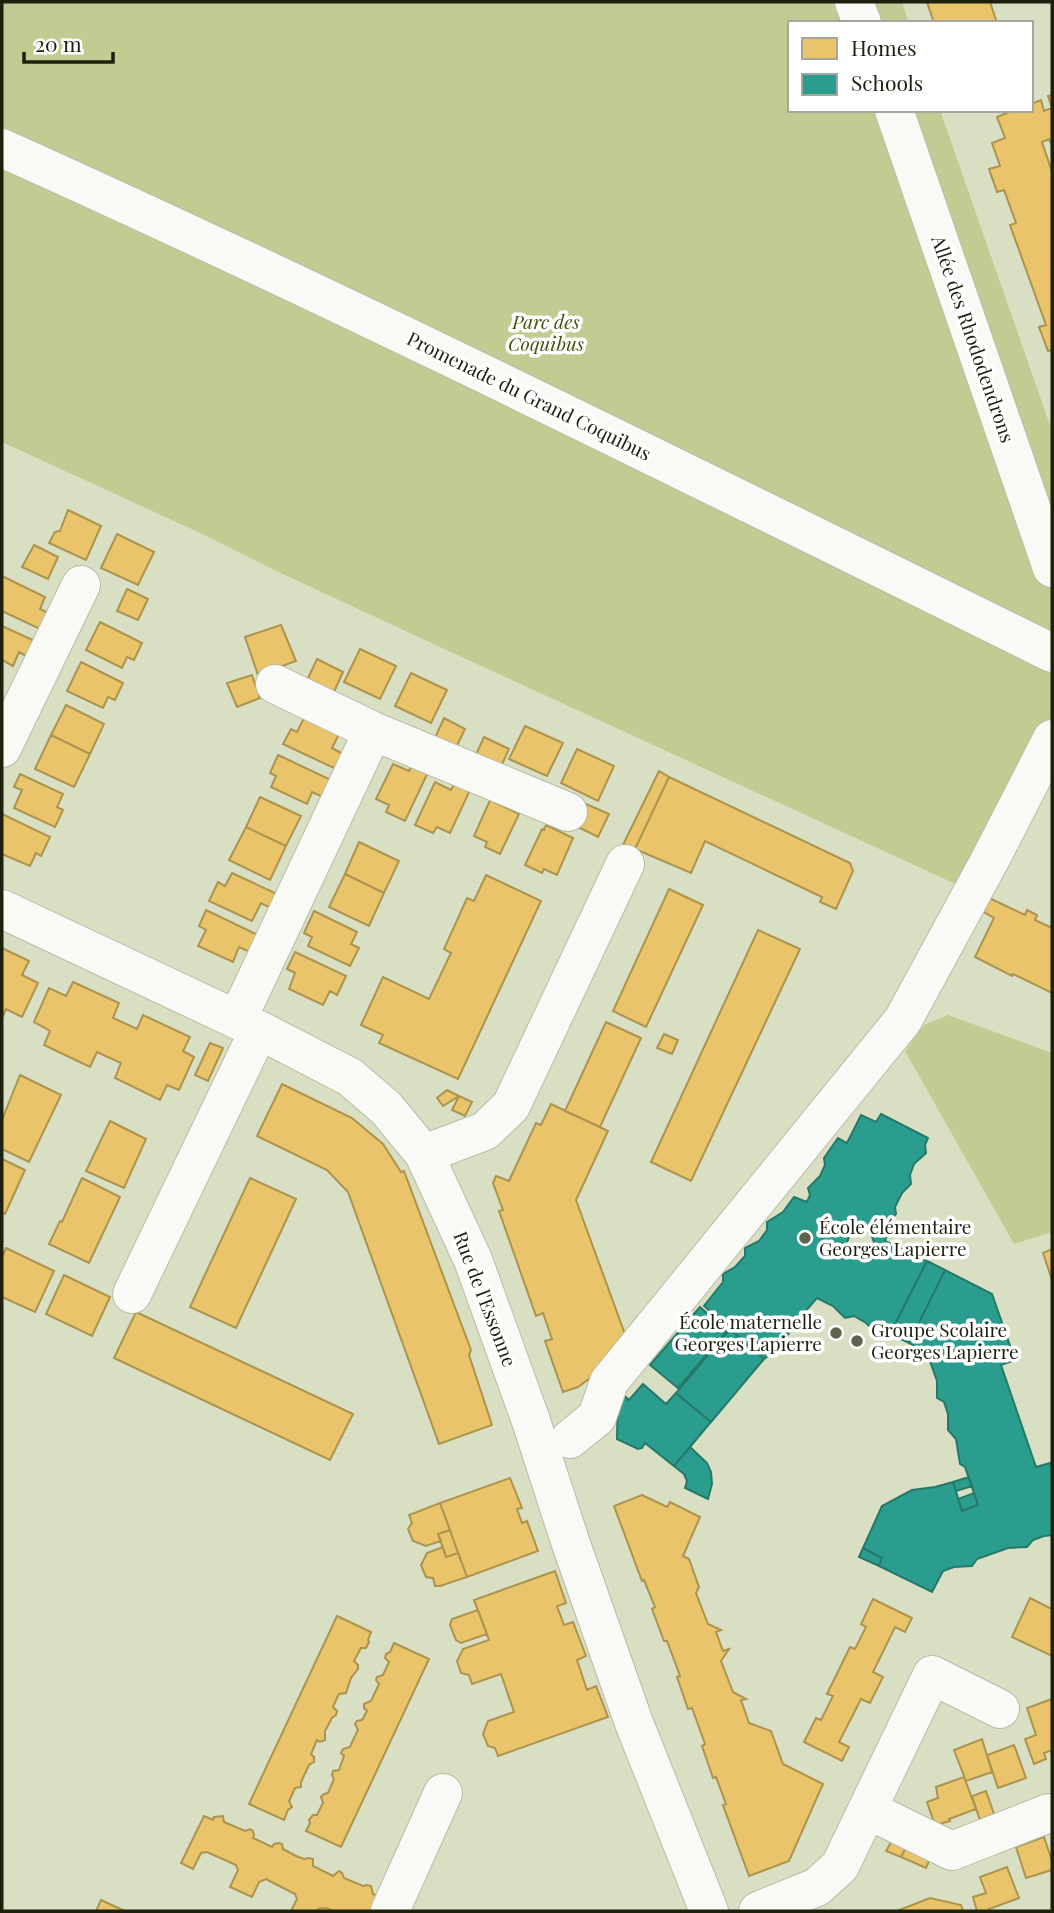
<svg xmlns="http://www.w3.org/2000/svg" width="1054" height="1913" font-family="'Playfair Display',serif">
<rect width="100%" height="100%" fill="#d9dfc3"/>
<path fill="#c1cc93" d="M2,2H902L909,23H790V110H940L1052,431V739L973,892L414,635L270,568L198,532L2,442Z
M948,1015L1052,1053V1232L1014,1244L905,1051L924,1025Z"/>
<path fill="#e9c46a" stroke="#ac934e" stroke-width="2" d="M927,2H990L997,23H934Z
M1052,95V146L1049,139L1042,142L1052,172V350L1048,351L1039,327L1046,325L1010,225L1016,223L1004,190L997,192L989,169L1000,166L992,143L1005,138L997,117L1014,110H1031V104L1041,100L1044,111L1052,108L1048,96Z
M68,510L101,526L86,560L49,543L55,532L60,531Z
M117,534L154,552L138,585L101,568Z
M34,545L58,557L48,579L22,567Z
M2,576L45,597L40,609L50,614L42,630L2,611Z
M127,589L148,599L138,620L117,611Z
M100,622L142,643L134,660L127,657L122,668L86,650Z
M281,625L296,661L258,675L245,637Z
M2,626L37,642L30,658L19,652L13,666L2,660Z
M360,649L396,666L380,699L344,682Z
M317,659L343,672L333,694L307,680Z
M81,662L123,683L115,700L108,697L103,708L67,691Z
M411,673L447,690L431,723L395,706Z
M252,675L260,698L237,707L227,683Z
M66,705L104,724L90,754L51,735Z
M304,718L339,734L332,748L343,754L336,769L283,744L291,729L297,732Z
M444,718L465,729L455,750L434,740Z
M525,726L563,743L547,776L509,759Z
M51,735L90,754L74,787L35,769Z
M484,737L509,749L499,771L474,759Z
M577,749L614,766L598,801L561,783Z
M278,755L331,780L323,797L312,792L307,804L271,787L276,776L270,773Z
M414,761L430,768L405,821L386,812L389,805L376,799L393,764L409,771Z
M659,771L669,777L635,849L623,845Z
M20,774L63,794L57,807L63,810L55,827L14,808L22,790L14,787Z
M669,777L850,863L853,871L836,909L820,902L822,897L705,841L691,873L635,849Z
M456,780L471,788L450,833L437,827L433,833L415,825L435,782L451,790Z
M260,797L301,816L286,846L246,827Z
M490,800L519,814L500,854L485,847L487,842L474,836Z
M586,804L609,814L598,837L576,826Z
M2,814L50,837L41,856L36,853L30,866L2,854Z
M546,825L573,838L557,875L544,869L542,873L525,865L542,829L544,830Z
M246,827L286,846L270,880L229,860Z
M359,842L399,861L384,893L345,874Z
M232,873L277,894L271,908L261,903L252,921L209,901L218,882L225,886Z
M345,874L384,893L369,926L329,907Z
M486,875L541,901L458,1079L379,1043L383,1035L361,1025L383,977L429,999L451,953L444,949L467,898L474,901Z
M669,889L703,905L646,1027L613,1011Z
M989,898L1025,915L1027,910L1037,915L1035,920L1052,928V993L1013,974L1012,976L975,957L994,918L982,911Z
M206,910L258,935L250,952L239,947L233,962L198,946L206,930L199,926Z
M314,911L357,932L351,944L359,948L350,966L308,946L312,937L304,933Z
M758,930L800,949L691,1181L651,1162Z
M2,948L29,961L22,975L38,983L22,1017L6,1009L2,1018Z
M295,952L346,976L337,995L330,991L323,1005L289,989L295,973L287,969Z
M73,982L119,1003L113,1018L137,1029L143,1015L190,1037L183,1051L194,1057L179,1090L167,1085L160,1100L115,1078L121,1063L97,1052L90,1067L44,1045L50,1031L34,1022L49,988L66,996Z
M606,1022L641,1038L600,1127L565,1111Z
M664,1034L678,1040L672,1054L657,1048Z
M210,1043L223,1048L208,1081L195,1075Z
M20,1075L61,1095L29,1162L2,1149V1120Z
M282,1084L352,1118L383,1144L401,1172L404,1171L471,1350L469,1355L492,1425L439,1444L348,1192L327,1170L257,1136Z
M447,1090L459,1096L443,1106L437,1098Z
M459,1096L472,1102L465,1116L452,1110Z
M551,1104L608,1131L576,1200L630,1348L578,1387L563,1392L545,1341L552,1339L543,1313L536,1316L499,1211L503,1210L493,1183L496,1176L509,1181L536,1123L541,1125Z
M110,1121L146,1139L124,1188L86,1171Z
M2,1159L25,1170L5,1214L2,1212Z
M82,1178L120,1197L89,1263L49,1244L60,1221L62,1222Z
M250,1178L296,1199L236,1328L190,1307Z
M6,1248L54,1271L35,1312L2,1297V1258Z
M1052,1249V1280L1043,1253Z
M64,1275L110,1297L92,1336L46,1314Z
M136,1312L353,1414L330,1460L114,1358Z
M510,1478L522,1508L517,1509L522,1523L527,1521L538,1551L467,1577L440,1503Z
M642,1495L667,1507L670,1502L700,1517L683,1556L689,1559L699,1587L696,1593L708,1624L721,1630L716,1632L723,1651L729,1649L721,1661L733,1692L746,1699L741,1700L749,1723L771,1731L783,1764L823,1784L789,1861L749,1876L723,1805L726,1804L716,1777L713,1778L702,1746L705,1744L692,1708L688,1709L677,1677L680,1676L667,1641H664L652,1609L655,1607L644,1580L642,1581L614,1506Z
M440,1503L450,1530L438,1534L441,1541L426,1546L413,1541L408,1529L412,1523L409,1515Z
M450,1530L458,1553L446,1557L438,1534Z
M443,1547L446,1557L458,1553L467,1577L440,1586H435L433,1578L426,1577L421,1565L427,1553Z
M555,1571L566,1603L557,1606L564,1625L573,1622L586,1656L577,1660L587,1690L596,1686L608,1717L498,1756L495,1748L488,1746L483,1734L488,1721L514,1712L501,1674L472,1684L469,1675L461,1673L457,1661L463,1649L489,1640L474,1600Z
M1030,1598L1052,1609V1656L1012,1637Z
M873,1599L912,1618L905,1632L895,1627L873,1672L883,1677L870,1703L861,1699L839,1742L849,1747L842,1761L804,1742L816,1718L821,1720L833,1696L827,1694L850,1647L855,1649L866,1627L861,1624Z
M478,1610L487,1634L461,1643L456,1640L450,1625L452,1619Z
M337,1616L371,1632L368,1640L369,1642L366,1648H361L354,1661L358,1665V1669L351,1678L346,1693L339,1694L336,1700L333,1707L337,1711L336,1715L332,1718L325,1731V1740L320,1742L317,1740L311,1754L314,1757V1762L309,1765L301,1782V1787L295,1788L292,1795L289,1801L292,1807L288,1810L284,1820L249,1804Z
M394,1643L429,1659L341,1847L306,1831L310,1823L309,1820L313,1815H317L323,1803L321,1797L324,1794L328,1793L334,1779L332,1775L333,1771L339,1770L344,1756L341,1753L343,1749L350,1747L354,1738L358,1730L355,1724L357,1721L362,1720L367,1711L364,1708V1704L371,1701L379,1684L376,1680L377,1677L383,1675L389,1662L385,1658L386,1654L390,1652Z
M1052,1699V1750L1044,1753L1046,1759L1034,1764L1025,1739L1036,1735L1027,1708Z
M982,1739L992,1772L966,1781L954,1750Z
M1014,1745L1026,1778L998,1788L987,1755Z
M964,1777L976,1809L949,1819L950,1821L935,1825L927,1802L938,1798L936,1787Z
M986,1791L994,1814L980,1820L972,1796Z
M204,1816L213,1820L214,1817L223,1816L224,1822L245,1831L250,1829L253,1831L254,1835L253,1838L272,1847L274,1844L279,1843L282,1844L283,1849L296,1856L304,1859L309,1858L313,1859V1866L333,1876L339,1871L342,1873L344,1878L363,1886L367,1885L371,1886L373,1894L383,1898L377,1911H334L326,1908L318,1909L317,1911H291L297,1899L295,1894L266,1879L259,1882L252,1897L230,1887L238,1870L236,1865L207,1852L201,1853L193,1869L181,1863Z
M894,1837L908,1843L901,1857L886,1851Z
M1044,1837L1052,1861V1870L1026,1878L1016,1847Z
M906,1848L930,1859L926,1868L901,1857Z
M1007,1867L1019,1898L989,1909L990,1911H977L973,1897L986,1893L980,1877Z
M930,1898L961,1905L963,1911H897Z
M101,1900L125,1911H96Z"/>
<path fill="#2a9d8f" stroke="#267868" stroke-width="2" fill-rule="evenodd" d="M881,1114L928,1138L925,1145L926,1153L914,1164L910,1175L911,1184L902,1193L895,1207L896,1214L884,1227L882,1232L887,1235L885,1241L927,1261L890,1334L884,1331L876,1332L866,1323L854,1316L845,1318L833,1306L817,1298L794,1324L782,1345L764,1359L704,1306L723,1282V1274L735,1267L745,1256V1248L759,1241L767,1230V1222L783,1212L794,1197L807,1202L810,1195L808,1188L820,1176L825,1165L824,1158L838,1138L847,1143L861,1115L876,1122ZM854,1226L871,1234L875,1245L867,1262L843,1251Z
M927,1261L945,1270L909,1343L890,1334Z
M945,1270L992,1294L1015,1360L1001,1365L1036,1467L1050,1463L1052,1469V1535L1044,1536L1033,1540L1027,1547L1008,1548L977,1559L972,1566L954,1567L943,1571L932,1592L879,1566L882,1558L863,1548L882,1506L912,1490L935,1487L953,1482L962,1511L978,1505L965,1467L960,1464L956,1439L948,1430V1414L944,1402L937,1398V1381L927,1353L909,1343Z
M700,1307L727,1331L678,1388L650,1365Z
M730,1329L764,1359L711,1422L676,1393Z
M643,1384L666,1404L676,1393L711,1422L674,1466L645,1443L642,1448L638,1449L617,1439L618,1390L629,1400Z
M690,1447L707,1463L711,1472L712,1484L708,1499L685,1488L687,1481L684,1474L674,1466Z
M969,1477L972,1486L956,1491L953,1482Z
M974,1493L978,1505L962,1511L958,1499Z
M863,1548L882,1558L879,1566L859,1557Z"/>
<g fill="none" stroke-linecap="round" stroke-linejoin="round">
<g stroke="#b8bca6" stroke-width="40">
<path id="minor" d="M854,2L862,23
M894,110L1052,568
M2,148C356,307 703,481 1052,653
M275,684L373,731
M2,748L81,585
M2,909L259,1030L350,1077L386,1108L424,1154L473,1260L531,1421L570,1541L634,1723L709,1911
M237,1020L373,731L568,812
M424,1154L485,1131L511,1106L625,864
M132,1294L259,1030
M570,1439L597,1417L609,1382L903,1020L991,858L1052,739
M868,1810L952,1851L1049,1813L1052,1814
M390,1911L443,1793
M758,1911L817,1887L840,1866L932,1675L1000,1709"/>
</g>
<use href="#minor" stroke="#f9faf6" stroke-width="38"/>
</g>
<g fill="#5f634d" stroke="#fff" stroke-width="2.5">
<circle cx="805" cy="1238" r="7"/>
<circle cx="836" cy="1333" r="7"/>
<circle cx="857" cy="1341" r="7"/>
</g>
<g text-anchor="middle" stroke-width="7" stroke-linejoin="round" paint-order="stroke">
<g font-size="19" font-style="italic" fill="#47510f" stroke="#fff">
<text x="546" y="329">Parc des<tspan x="546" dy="22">Coquibus</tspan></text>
</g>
<g font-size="19" fill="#1d200d" stroke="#fff">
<text transform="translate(973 339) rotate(71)" y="7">Allée des Rhododendrons</text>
<text transform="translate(529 396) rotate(26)" y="7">Promenade du Grand Coquibus</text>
<text transform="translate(485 1299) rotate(69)" y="7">Rue de l'Essonne</text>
</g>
<g font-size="19" fill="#1d200d" stroke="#fff" text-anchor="start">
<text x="819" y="1234">École élémentaire<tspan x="819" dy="22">Georges Lapierre</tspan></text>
<text x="822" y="1329" text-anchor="end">École maternelle<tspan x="822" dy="22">Georges Lapierre</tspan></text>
<text x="871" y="1337">Groupe Scolaire<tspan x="871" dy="22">Georges Lapierre</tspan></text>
</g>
</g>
<rect width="1054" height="1913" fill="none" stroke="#1d200d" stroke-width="7"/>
<rect x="788" y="21" width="245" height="91" fill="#ffffff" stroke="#a5a69e" stroke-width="2"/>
<rect x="802" y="38" width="35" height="21" fill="#e9c46a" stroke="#a5a69e" stroke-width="2"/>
<text x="851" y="56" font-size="21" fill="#1d200d">Homes</text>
<rect x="802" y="74" width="35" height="21" fill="#2a9d8f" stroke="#a5a69e" stroke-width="2"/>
<text x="851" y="91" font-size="21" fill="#1d200d">Schools</text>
<path d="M24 52v10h89v-10" fill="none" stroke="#1d200d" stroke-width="3.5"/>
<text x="35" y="52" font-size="21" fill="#1d200d" stroke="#ffffff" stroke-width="5" paint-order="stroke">20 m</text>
</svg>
